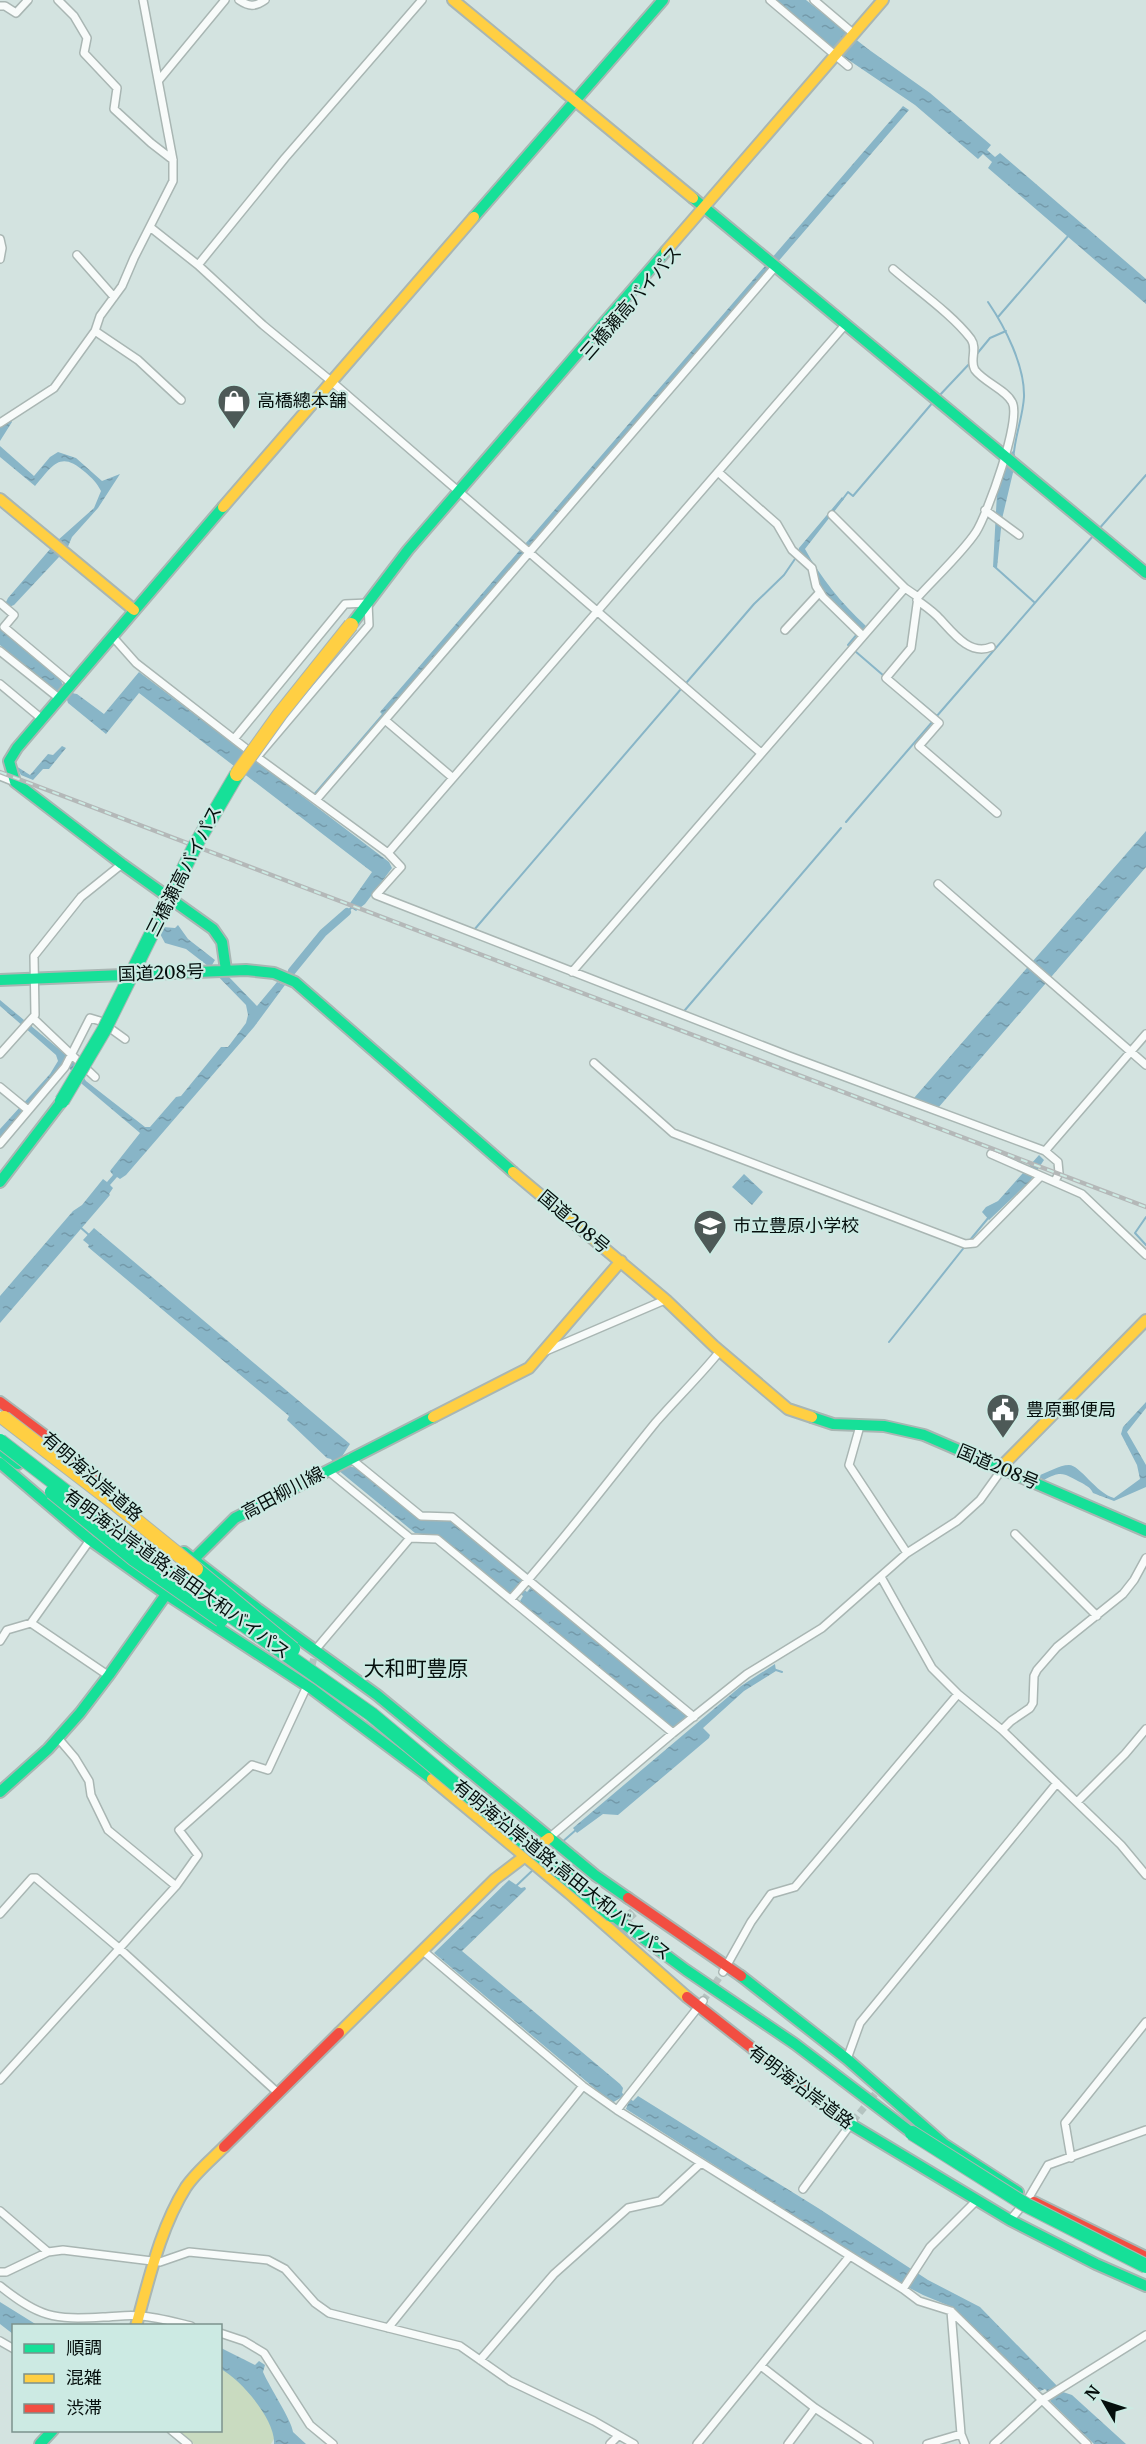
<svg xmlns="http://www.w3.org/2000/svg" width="1146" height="2444" font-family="Merriweather,'Noto Sans JP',serif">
<defs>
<pattern id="water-ripples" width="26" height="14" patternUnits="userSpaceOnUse" patternTransform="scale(1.5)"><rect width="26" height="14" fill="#88b5c7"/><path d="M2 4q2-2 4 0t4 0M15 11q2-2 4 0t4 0" fill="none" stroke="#749aaa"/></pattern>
</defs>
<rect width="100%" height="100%" fill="#d3e3e0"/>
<path fill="#c9dbc0" d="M221,2363L244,2375L276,2435L271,2444H194L178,2431L220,2430Z"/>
<path fill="url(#water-ripples)" d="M775,0H806L868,49L930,93L991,145L987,150L995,157L1000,153L1146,279V304L988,168L992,162L983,154L978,159L915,105L828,46Z
M903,106L909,110L385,717L380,712Z
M10,417L12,422L0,441V446L34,476L50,457L58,452L76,458L102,481L120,474L98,508L72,537L67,549L57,541L94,508L101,491C97,483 92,478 85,472C60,450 53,465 35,486L0,457V426Z
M1014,450L1016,460L1002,519L997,568L993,567L997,493L1010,454Z
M842,497L844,499L805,549C821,578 841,603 866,626L862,631L829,600L798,552L799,548Z
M51,548L61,554L59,557L14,605L9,607L5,604L8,598Z
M0,627L61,681C64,688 69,693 77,694L104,714L139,672L389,862L392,868L365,904L356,911L348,906L372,872L139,693L106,734L68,703C66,695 62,691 55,691L0,645Z
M62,746L66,748L49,769H43L33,780L21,775L16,766L30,775L48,754L53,755Z
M1146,831V867L938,1108L914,1098Z
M178,925L188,939L215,960L212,965L228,976L257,1006L277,982L285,985L254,1027L126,1175L120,1179L117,1177L110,1185L113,1188L109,1194L110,1195L0,1323V1296L73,1211L82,1205L103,1179L107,1182L113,1175L110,1171L140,1133L82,1084L64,1062L59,1072L0,1140V1129L50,1074L58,1061L56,1055L0,1006V1000L72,1060L86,1081L145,1127H150L176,1097L181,1096L221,1047H228L246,1023L248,1015L246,1005L208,966L186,949L165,943L159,932L163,927L175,928Z
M1039,1155L1044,1160L1030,1181L989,1220L982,1212L986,1207L998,1201Z
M744,1174L763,1192L752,1205L732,1187Z
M94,1228L350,1444L341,1458L345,1466L359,1468L420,1517L450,1520L517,1574L522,1580L519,1585L527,1592L531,1587L537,1591L686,1716L679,1725L672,1728L525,1606L520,1601L523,1596L516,1590L511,1595L440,1537L415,1533L338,1470L331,1459L327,1458L287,1420L289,1416L88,1247L89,1245L83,1240Z
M1146,1402V1408L1127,1432L1146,1465V1487L1114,1501L1093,1493C1090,1487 1088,1487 1082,1483C1065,1475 1063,1469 1044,1480L1037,1476C1047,1473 1059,1465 1069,1465C1080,1465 1096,1493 1114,1498L1140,1479L1137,1465L1121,1434L1123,1427Z
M775,1664L776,1671L744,1691L703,1728L710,1735L709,1738L618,1815L603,1814L577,1833L573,1828L741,1686Z
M509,1880L521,1888L525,1887L526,1889L462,1951L620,2084L623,2088L622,2093L633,2101L638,2096L818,2208L928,2280L980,2307L1063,2392L1072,2395L1126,2444H1094L1050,2401L1053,2397L1045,2389L1040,2391L952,2307L923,2295L898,2282L626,2109L629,2101L622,2097L612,2103L434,1953Z
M0,2302L37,2325L14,2326L13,2334L0,2324Z
M221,2348L255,2365L259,2361L265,2365L263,2372C269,2386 292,2421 293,2432L306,2444H274C276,2420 241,2380 221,2369Z"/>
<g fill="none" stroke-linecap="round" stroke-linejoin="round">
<path stroke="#88b5c7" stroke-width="2" d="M988,302C1005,327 1025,366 1024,397C1023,415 1016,433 1014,452
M998,317L1069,235
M976,355L990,338L1006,331
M938,397L971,362
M842,500L848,492L853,496L934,401
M1098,530L1146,475
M995,567L1034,602
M858,633L848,645L884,676
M890,677L937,716
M936,717L1093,536
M312,797L385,712
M846,822L933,721
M347,912L352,907
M474,930L754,604L784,575L797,556
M685,1010L841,828
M1146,1217L1135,1233L1146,1245
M80,1227L89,1235
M970,1240L989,1217
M889,1342L966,1245
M773,1669L782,1672
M561,1843L577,1829
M548,1856L557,1847
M515,1887L535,1868"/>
<path stroke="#88b5c7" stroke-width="8" d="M292,971L323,933L347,912"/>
<path stroke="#b4c3c0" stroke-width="7" stroke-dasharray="7 3.5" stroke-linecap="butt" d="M307,1686L316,1649
M703,2001L723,1972
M853,2121L875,2094"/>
<path stroke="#b4c3c0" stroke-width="10" stroke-dasharray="10 5" stroke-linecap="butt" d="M615,1929L637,1909"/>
<g stroke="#a9b6b3" stroke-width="10">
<path id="street" d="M58,0L74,16L87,38L84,53L117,88L114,109L151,143L173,160
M239,0C249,7 255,7 265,0
M770,0L848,66
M814,0L854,34
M0,6H5L16,13L28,0
M159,80L225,0
M150,227L198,265L263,325L331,381L761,753
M0,239L2,248L0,259
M77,255L114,297
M198,265L285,158L422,0
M95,331L138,360L181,400
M0,423L54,388L95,331L100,316L122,286L134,258L173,181V160L143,0
M718,472L777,524L792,550L812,568L816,586L823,597L863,636
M985,510L1019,535
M832,515L905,588
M918,597L911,648L886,678L939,723L919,746L997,813
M917,600C925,606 934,612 940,619C953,633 970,656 991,647
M0,603L14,615L4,627L72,684
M785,630L820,592
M112,636L136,663L257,757L388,853L401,867L376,895L789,1056L1045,1151L1058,1162L1059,1173L1055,1181
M0,651L60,699
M0,684L42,719
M385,720L453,778
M234,739L345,604L368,603L369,625L257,757
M0,776L15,782
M316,800L775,267
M388,853L845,325
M938,884L1146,1065
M572,972L905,588L918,597C934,579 963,552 976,532C987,515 1022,419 1012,402C1006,390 984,382 975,370C969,361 978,349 971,339C953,315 916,289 893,269
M33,1018L95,1077
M0,1054L35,1015L34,956L81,897L122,864
M594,1063L673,1133L965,1244L975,1243L1041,1176L1082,1194L1146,1255
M0,1087L28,1110
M0,1144L65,1067L90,1018L100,1021L125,1039
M1045,1151L1146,1034
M991,1154L1041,1176
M546,1351L665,1300
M860,1426L849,1465L907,1553
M350,1458L421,1516L452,1517L694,1717
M327,1470L410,1538L437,1539L673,1733
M1015,1534L1097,1616
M881,1577L932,1668L958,1694L1002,1730L1121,1845L1146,1875
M511,1599C562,1543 608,1481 656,1422C677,1398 700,1376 720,1351
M31,1623L109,1676
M0,1641L7,1630L31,1623L90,1540
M316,1649L410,1538
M1002,1730L1011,1721L1030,1708L1033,1703L1034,1676L1037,1670L1057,1647L1123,1594L1134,1580L1146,1558
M58,1738L75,1758L89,1781L91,1795L108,1830L176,1886
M1077,1802L1125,1754L1146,1729
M549,1838L673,1733L747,1674L822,1628L907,1553L957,1521L980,1500L1003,1468
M0,1914L32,1878H36L120,1949L278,2093
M422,1950L583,2086L617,2110L903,2289L919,2301L951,2311L1087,2444
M723,1972L751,1922L771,1894L795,1887L958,1694
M847,2059L860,2023L1057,1783
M0,2080L176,1886L198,1855L179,1830L252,1765L268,1770L307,1686
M617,2110L703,2001
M1071,2158L1065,2123L1146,2022
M803,2189L853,2121
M0,2211L48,2252
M1010,2220L1028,2199L1048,2165L1146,2130
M0,2272H6L48,2252L63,2250L160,2262L189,2252L268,2260L285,2269L315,2303L329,2313L460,2346L510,2381L594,2421L634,2444
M0,2286C39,2317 53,2320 103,2317C115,2317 128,2314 140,2316C157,2317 174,2322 191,2326
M903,2289L930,2247L977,2200
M951,2311L961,2434L965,2444
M388,2328L583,2086
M220,2333L244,2341L264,2353L310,2425L333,2444
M0,2341L14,2349
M480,2360L554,2274L628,2208L660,2201L701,2163
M761,2366L815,2408L869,2444
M171,2430L188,2444
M610,2444L618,2436
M697,2444L849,2257
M788,2444L815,2408
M927,2444L961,2434
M994,2444L1042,2400L1146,2335"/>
</g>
<g stroke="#a9b6b3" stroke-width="14">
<path id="fast" d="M693,198L1146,573
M474,217L663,0
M223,507L17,748L9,761L15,782L122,864L213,929L222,942L226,970
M351,625L408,550L666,251
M0,980L246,970L274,973L295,982L513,1172
M0,1182L62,1101
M812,1417L833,1424L884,1426L924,1435L1146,1531
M0,1450L18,1464
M0,1463L90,1540L166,1594L312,1689L432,1779
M184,1552L258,1609L377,1695L595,1875L628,1898
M0,1792L48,1749L80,1713L109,1675L172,1586L198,1555L235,1518L433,1417
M612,1915L686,1970L795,2044L912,2133
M741,1976L847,2059L944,2144L1018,2192
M842,2119L1010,2220L1096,2264L1146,2286
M40,2444L53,2430"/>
</g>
<g stroke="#a9b6b3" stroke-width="14">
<path id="slow" d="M453,0L693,198
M666,251L883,0
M0,499L134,610
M223,507L474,217
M513,1172L666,1300L714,1346L788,1409L812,1417
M433,1417L529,1368L621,1261
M1003,1468L1005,1463L1146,1320
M432,1779L569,1893L687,1997
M339,2033L495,1879L549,1838
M136,2326C149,2280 160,2228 186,2187C196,2172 212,2159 224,2147"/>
</g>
<g stroke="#a9b6b3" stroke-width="14">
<path id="jam" d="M0,1402L47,1437L102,1486
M628,1898L741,1976
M687,1997L842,2119
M224,2147L339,2033
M1034,2202L1146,2257"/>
</g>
<use href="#street" stroke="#f8fbfa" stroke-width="7"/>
<use href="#fast" stroke="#16e098" stroke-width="10"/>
<use href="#slow" stroke="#ffcf43" stroke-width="10"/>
<use href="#jam" stroke="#f24e42" stroke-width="10"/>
<g stroke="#b4b8b8" stroke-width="4.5">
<path id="rail" d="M0,772L1146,1207"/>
</g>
<use href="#rail" stroke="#cceae3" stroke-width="2" stroke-dasharray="7" stroke-linecap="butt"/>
<g stroke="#a9b6b3" stroke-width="16" stroke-linecap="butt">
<path id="fast-bridge" d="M62,1101L104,1030L196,844L237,774
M0,1441L187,1585L371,1714L612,1915
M52,1492L134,1559L221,1620
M196,1569L293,1649
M912,2133L1026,2205L1146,2266"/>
</g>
<g stroke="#a9b6b3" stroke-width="16" stroke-linecap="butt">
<path id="slow-bridge" d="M237,774L280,714L351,625
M4,1418L117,1505L196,1569"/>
</g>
<use href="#fast-bridge" stroke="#16e098" stroke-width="14"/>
<use href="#slow-bridge" stroke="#ffcf43" stroke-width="14"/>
</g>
<defs>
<g id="shop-pin" transform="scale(1.725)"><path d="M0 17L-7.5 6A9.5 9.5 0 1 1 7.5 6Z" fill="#4d5957" stroke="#cceae3"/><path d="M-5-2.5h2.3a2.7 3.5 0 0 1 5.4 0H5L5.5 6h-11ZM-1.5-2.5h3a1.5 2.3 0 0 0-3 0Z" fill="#fff"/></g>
<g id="school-pin" transform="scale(1.725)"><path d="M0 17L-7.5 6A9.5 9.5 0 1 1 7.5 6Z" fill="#4d5957" stroke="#cceae3"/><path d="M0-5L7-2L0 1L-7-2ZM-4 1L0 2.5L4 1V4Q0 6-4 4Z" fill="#fff"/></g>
<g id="civic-pin" transform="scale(1.725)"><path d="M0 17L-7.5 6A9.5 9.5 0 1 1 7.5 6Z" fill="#4d5957" stroke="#cceae3"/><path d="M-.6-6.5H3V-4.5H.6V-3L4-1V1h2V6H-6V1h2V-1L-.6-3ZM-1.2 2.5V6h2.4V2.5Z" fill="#fff"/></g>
</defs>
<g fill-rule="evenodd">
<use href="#shop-pin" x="234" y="401"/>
<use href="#school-pin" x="710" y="1226"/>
<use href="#civic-pin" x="1003" y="1410"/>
</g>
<g text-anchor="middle" stroke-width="4.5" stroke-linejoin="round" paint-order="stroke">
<g font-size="18" fill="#050f0d" stroke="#cceae3">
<text transform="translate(631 303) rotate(-49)" y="6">三橋瀬高バイパス</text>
<text transform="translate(184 871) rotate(-63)" y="6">三橋瀬高バイパス</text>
<text transform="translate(161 973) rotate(-2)" y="6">国道208号</text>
<text transform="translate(574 1222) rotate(40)" y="6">国道208号</text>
<text transform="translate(998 1467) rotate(23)" y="6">国道208号</text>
<text transform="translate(92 1477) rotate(41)" y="6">有明海沿岸道路</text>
<text transform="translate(283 1493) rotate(-28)" y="6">高田柳川線</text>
<text transform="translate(177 1574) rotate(36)" y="6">有明海沿岸道路;高田大和バイパス</text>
<text transform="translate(562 1870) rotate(39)" y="6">有明海沿岸道路;高田大和バイパス</text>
<text transform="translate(801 2087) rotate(37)" y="6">有明海沿岸道路</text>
</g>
<g font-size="18" fill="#050f0d" stroke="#cceae3" text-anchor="start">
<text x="257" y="407">高橋總本舗</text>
<text x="733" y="1232">市立豊原小学校</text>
<text x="1026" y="1416">豊原郵便局</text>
</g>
<g font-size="21" fill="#050f0d" stroke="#cceae3">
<text x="416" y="1676">大和町豊原</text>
</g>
</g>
<rect x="12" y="2324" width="210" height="108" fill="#cceae3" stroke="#7c928d" stroke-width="1.5"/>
<rect x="24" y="2344" width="30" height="9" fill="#16e098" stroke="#7c928d" stroke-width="1.5"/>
<text x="66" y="2354" font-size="18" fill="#050f0d">順調</text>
<rect x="24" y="2374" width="30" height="9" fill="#ffcf43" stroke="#7c928d" stroke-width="1.5"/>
<text x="66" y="2384" font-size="18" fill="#050f0d">混雑</text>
<rect x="24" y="2404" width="30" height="9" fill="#f24e42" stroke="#7c928d" stroke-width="1.5"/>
<text x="66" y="2414" font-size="18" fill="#050f0d">渋滞</text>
<g transform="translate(1104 2402) rotate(309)" stroke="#cceae3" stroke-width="4.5" paint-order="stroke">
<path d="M0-4.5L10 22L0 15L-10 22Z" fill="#050f0d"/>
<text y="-9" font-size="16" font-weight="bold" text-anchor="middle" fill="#050f0d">N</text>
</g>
</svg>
